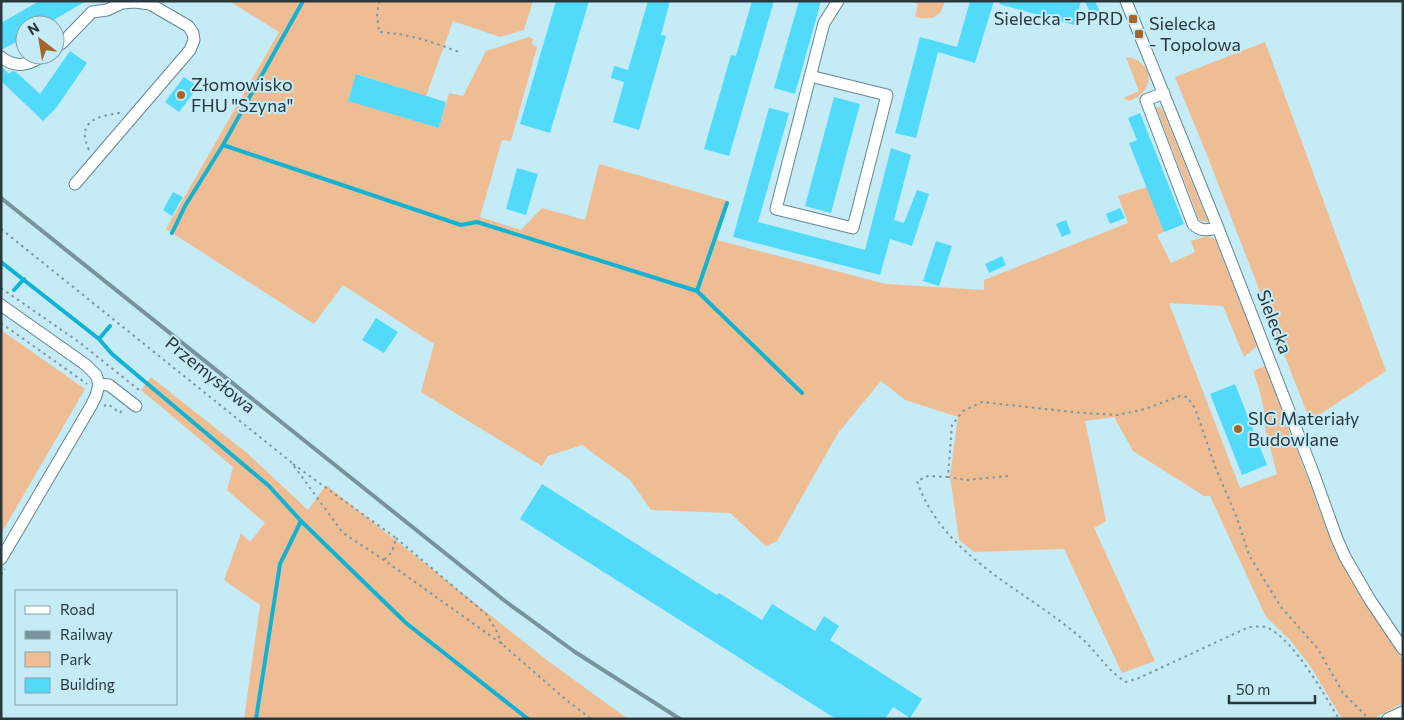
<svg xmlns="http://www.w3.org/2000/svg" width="1404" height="720" font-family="Commissioner,sans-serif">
<rect width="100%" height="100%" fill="#c5ebf6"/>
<path fill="#efbd93" d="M229,1H533L524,30L500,37L453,21L426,96L357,74L348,100L439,128L449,93L463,96L486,51L529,37L533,39L532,44L537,47L511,141L502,140L480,217L521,230L542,208L585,220L599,164L728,201L717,240L886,284L984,290V280L1128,223L1118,196L1147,187L1164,231L1157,235L1171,263L1195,252L1191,241L1207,236L1215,239L1257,346L1244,357L1223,306L1169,303L1240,488L1277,474L1265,428L1264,410L1259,389L1253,371L1265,366L1337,556L1403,661V703L1373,719H1342L1309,664L1289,639L1266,617L1210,496H1204L1133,451L1114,417L1085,421L1106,521L1094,528L1155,661L1122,673L1064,549L974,552L959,540L950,476L958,417L905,400L881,381L838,433L777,541L766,546L730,513L651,510L630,480L582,445L548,456L542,466L421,392L434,344L343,285L314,324L166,229L279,32Z
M909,1H945C940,19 932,20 915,17L918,4Z
M1265,42L1386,371L1310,421L1207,155L1175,77Z
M1126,57C1131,58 1137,59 1141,63C1157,76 1146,96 1129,101L1123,98L1139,91Z
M1156,107H1159L1163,111L1208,222L1201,221L1198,217Z
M1,330L85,389L1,534Z
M151,377L247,453L308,510L326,485L548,661L628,719H244L260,605L224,580L241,533L250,542L265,523L227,490L233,467L141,390Z"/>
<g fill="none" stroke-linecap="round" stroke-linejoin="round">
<path stroke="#12b3d2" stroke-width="4" d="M223,145L461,225L477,222L697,291L802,393
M172,233L185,206L223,145L303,1
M1,262L99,339
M14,290L24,279
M697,291L727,203
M110,326L99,339L112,354L269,486L301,521L406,623L528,719
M256,719L280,564L301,521"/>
</g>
<path fill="#52dafb" d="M39,1H86L45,25H25V37L1,50V23Z
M556,1H589L550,133L520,124Z
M648,1H670L661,35L666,36L639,130L613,122L624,82L611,78L614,66L628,70Z
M752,1H774L729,156L704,149L731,55L736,56Z
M799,1H821L795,94L774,88Z
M970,1H994L975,63L938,52L916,138L895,133L920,37L957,47Z
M1000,1H1081L1074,25L999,4Z
M1085,1H1095L1102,16L1093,20Z
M70,51L87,63L56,108L43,121L1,81V66L9,74L12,71L16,72L40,94Z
M356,74L446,102L439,128L348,101Z
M184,77L198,87L179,112L165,102Z
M834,97L860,104L831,213L805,206Z
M769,108L789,113L758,222L865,250L891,148L911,155L894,220L904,223L917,190L929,194L912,246L890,239L880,275L733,237Z
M1140,113L1184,224L1164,232L1129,143L1137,140L1128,118Z
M517,168L538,174L526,215L506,209Z
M173,192L183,197L172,216L163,210Z
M1120,208L1125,218L1110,224L1106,214Z
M1066,220L1071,233L1062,237L1056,224Z
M936,241L952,246L939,286L923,281Z
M1002,256L1006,265L989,273L985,264Z
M376,318L398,332L384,353L362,340Z
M1235,384L1267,465L1242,475L1210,394Z
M542,484L717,595L719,593L762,620L772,604L815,631L824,616L839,626L830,640L922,699L910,718L893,707L885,719H836L520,519Z"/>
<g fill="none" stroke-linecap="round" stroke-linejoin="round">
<g stroke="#638791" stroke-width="13">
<path id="minor" d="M1126,1L1218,228L1314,475L1337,539L1345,557L1370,600L1403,649
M55,47L62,43L92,12L107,10L122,3L135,2L150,4L188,26L193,33L194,40L190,50L75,184
M1,57C16,69 29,65 44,55
M810,76L887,95L853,228L776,209L824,23L838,1
M1164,93L1146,100L1193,224C1201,232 1207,230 1218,228
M1,305L86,365L96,375L99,384L109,385L136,406
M1,559L91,406L96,396L99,384
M1388,719L1403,712"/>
</g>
<path stroke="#7c979f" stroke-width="2" stroke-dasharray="2.5 4" stroke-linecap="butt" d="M379,1L377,15L379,32C409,34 430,41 459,52
M89,150C76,122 96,116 120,113
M1,229L291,462L343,533L384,560L502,644L565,699L591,719
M1,288L79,342L139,390L136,393
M1,323L87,384
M104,406L108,404L120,413L122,410
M293,464L396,538L392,552L384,560
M1008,476L966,480L948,477L952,425L963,411L982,402L1082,413L1118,415L1145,409L1180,396L1187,397L1195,408L1216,469L1237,518L1249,555L1281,607L1318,649L1343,693L1369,719
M948,477L928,476L917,481C943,557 1023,588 1080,637C1098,652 1105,669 1126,682L1139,678L1249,627C1255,627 1263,625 1268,628C1295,641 1323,693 1339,719
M396,538L486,614L496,630L502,644
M1,575L5,569"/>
<use href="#minor" stroke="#fff" stroke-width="11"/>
<path stroke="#78939b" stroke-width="4" d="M1,198L505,601L575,652L680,719"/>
</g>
<g fill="#a3652a" stroke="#c5ebf6" stroke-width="2">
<rect x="1128" y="14" width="10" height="10" rx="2.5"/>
<rect x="1134" y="29" width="10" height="10" rx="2.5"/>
<circle cx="181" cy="95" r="5"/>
<circle cx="1238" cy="429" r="5"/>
</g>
<g text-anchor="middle" stroke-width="4" stroke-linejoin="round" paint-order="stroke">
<g font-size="18" fill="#29383d" stroke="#c5ebf6" text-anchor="start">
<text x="1123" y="25" text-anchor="end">Sielecka - PPRD</text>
<text x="1149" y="30">Sielecka<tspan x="1149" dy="21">- Topolowa</tspan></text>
<text x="191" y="91">Złomowisko<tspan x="191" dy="21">FHU "Szyna"</tspan></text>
<text x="1248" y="425">SIG Materiały<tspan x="1248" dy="21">Budowlane</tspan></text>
</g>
<g font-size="18" fill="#29383d" stroke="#c5ebf6">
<text transform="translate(1274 322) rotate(69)" y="6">Sielecka</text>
<text transform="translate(210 375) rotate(39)" y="6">Przemysłowa</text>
</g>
</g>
<rect width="1404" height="720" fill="none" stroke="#29383d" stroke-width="5"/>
<rect x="15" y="590" width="162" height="115" fill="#c5ebf6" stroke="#87a3ac"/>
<rect x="25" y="606" width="25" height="8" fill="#ffffff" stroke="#87a3ac"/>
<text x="60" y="615" font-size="15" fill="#29383d">Road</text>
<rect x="25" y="631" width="25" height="8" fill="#78939b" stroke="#87a3ac"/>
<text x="60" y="640" font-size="15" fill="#29383d">Railway</text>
<rect x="25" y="652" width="25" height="15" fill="#efbd93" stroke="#87a3ac"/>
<text x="60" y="665" font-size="15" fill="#29383d">Park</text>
<rect x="25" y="678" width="25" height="15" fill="#52dafb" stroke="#87a3ac"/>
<text x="60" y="690" font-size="15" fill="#29383d">Building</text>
<g transform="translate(40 40) rotate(329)"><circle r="24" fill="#c5ebf6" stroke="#87a3ac"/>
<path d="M0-4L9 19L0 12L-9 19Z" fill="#a3652a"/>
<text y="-8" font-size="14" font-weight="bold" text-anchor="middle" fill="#29383d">N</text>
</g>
<path d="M1229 695v8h86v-8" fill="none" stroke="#29383d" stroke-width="2.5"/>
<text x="1236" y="695" font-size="15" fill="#29383d" stroke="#c5ebf6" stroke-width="4" paint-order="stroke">50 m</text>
</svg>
